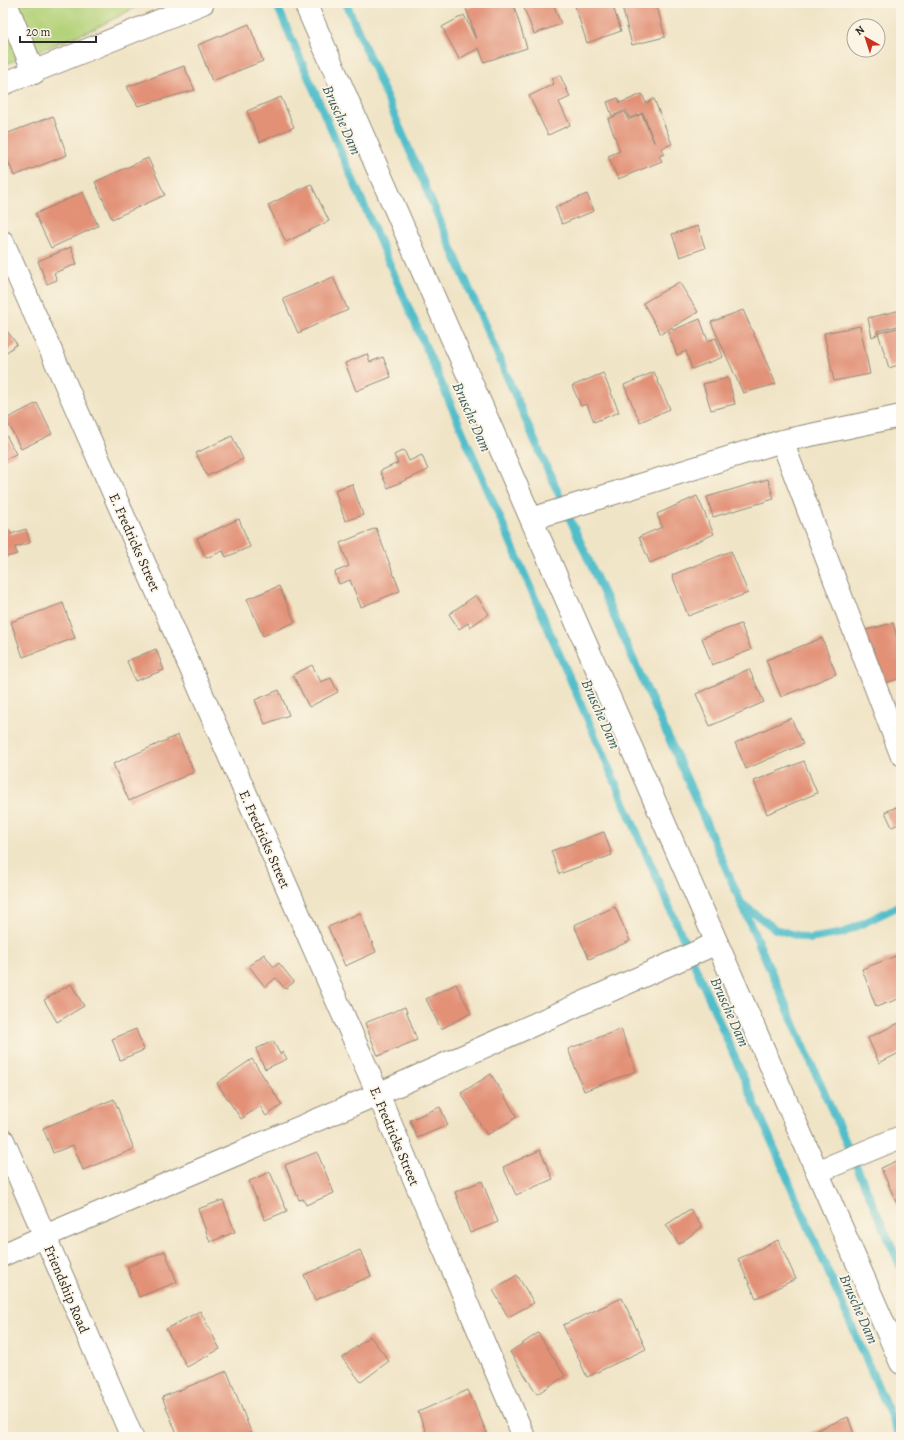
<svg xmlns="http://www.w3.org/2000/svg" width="904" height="1440" font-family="Alegreya,serif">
<rect width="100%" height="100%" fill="#fcf5e5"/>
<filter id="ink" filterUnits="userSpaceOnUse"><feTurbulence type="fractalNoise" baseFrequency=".025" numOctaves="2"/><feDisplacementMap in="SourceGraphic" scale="8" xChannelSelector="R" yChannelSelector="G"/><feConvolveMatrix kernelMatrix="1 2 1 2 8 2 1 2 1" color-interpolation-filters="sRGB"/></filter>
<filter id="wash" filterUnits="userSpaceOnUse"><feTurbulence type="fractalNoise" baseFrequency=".012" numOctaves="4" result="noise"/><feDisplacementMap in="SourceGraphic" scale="16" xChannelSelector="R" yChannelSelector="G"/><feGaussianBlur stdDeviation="0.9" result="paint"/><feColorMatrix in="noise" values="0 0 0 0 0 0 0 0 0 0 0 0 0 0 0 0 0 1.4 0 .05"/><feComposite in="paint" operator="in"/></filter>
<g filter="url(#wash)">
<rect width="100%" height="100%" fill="#f0e4c6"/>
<path fill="#b2d178" stroke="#6e7e52" d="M3,3H144L94,29L3,65Z"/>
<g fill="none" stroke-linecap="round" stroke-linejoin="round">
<path stroke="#51beca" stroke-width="8" d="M276,3L900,1437
M346,3L534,439L671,743L901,1268
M741,903L775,929L809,939L843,933L901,905"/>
</g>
<g id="blocks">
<path fill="#e29177" d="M481,3H513L527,48L484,62L479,48L459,59L442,27L464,15L476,39L466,8Z
M522,3H553L561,24L534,34Z
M574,3H612L621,31L587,43Z
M621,3H656L665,37L632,45Z
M249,24L263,61L212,81L198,45Z
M184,66L195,90L138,106L127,87Z
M560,75L570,97L559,102L570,125L548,135L529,96L554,84L552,79Z
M642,94L646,103L654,99L672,144L662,148L664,154L659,156L662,161L618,179L608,156L620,151L608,119L625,112L628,120L642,114L654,142L643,113L629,118L626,110L612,116L607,102L618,98L620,103Z
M281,97L294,127L260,142L247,111Z
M53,116L67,155L14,176L3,148V135Z
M148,158L165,195L112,219L95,182Z
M311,184L329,221L286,242L268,205Z
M83,192L98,226L51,248L35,214Z
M587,194L594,211L562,224L555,207Z
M698,226L705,248L680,257L672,234Z
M71,247L77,264L54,273L57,280L47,284L38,261Z
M333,277L348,310L298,333L283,299Z
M679,282L698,312L661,334L643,303Z
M743,310L776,384L743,393L711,322Z
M901,310V325L877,331V335L872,337L868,318Z
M700,319L708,341L716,338L723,357L692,369L686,351L677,355L668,332Z
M3,326L17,344L3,355Z
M860,326L870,374L834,381L824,333Z
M901,327V364L889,368L878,333Z
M367,354L370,362L383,357L391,377L356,391L345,363Z
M654,372L670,409L640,422L624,385Z
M603,373L619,412L594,422L587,404L581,406L572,386Z
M728,378L735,404L711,410L703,384Z
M37,403L52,434L21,449L6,419Z
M3,429L16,454L3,460Z
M232,436L243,459L207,476L196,453Z
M404,450L409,461L422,455L428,470L388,488L380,471L398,463L394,455Z
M768,479L774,499L713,517L707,497Z
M352,484L363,515L345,521L335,490Z
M697,496L714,534L650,563L639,537L662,527L657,514Z
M239,519L250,547L226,557L223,551L206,558L197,538Z
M376,528L400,591L361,607L350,580L339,584L335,572L349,566L340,543Z
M9,529L11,534L26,529L30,543L15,547L17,554L3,558V531Z
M731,551L748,593L688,616L672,575Z
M279,586L295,622L263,636L247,599Z
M476,595L489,614L470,627L468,623L459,629L449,614Z
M63,603L75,638L23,657L11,622Z
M893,623L898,640H901V678L879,685L863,631Z
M741,624L751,650L712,665L702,638Z
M822,638L836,674L781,697L766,660Z
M156,649L164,670L135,681L127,661Z
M312,665L321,682L331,678L338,692L309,707L293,675Z
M749,669L764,702L710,726L696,694Z
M279,690L289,715L265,724L255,700Z
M791,718L803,744L746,769L735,743Z
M178,735L194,772L129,801L113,764Z
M804,761L817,793L767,814L754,781Z
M901,805V823L892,827L885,812Z
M604,832L612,855L559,874L551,851Z
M615,907L630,941L589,959L574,925Z
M360,913L376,952L345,966L328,927Z
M264,954L274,967L279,963L294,982L285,989L276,978L265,987L249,966Z
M901,954V998L876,1007L862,969Z
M71,984L84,1006L57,1022L44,1000Z
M456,984L471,1013L441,1029L426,999Z
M405,1007L417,1040L378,1056L365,1023Z
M901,1022V1052L879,1063L868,1038Z
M136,1029L144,1050L120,1060L112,1039Z
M621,1029L636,1071L584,1091L568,1049Z
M273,1041L280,1054L283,1052L287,1059L265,1069L256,1049Z
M252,1059L282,1105L266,1116L260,1106L241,1119L217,1083Z
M491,1074L517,1117L487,1135L461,1093Z
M114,1099L134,1149L83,1170L73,1145L53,1153L43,1128Z
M440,1107L448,1125L417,1138L410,1120Z
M540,1150L553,1179L516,1195L503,1167Z
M317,1152L334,1193L306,1205L303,1199L299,1200L285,1165Z
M901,1159V1213L881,1168Z
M270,1172L287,1211L265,1220L249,1181Z
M482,1181L498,1222L470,1233L455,1192Z
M223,1200L235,1232L210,1242L198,1209Z
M690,1209L702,1227L679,1244L666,1225Z
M778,1240L796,1279L756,1298L738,1259Z
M360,1250L371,1276L315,1300L304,1275Z
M165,1251L177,1282L139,1297L127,1267Z
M517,1275L534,1303L508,1317L493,1290Z
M622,1298L646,1349L587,1377L563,1325Z
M200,1311L220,1349L187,1367L166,1329Z
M538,1333L565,1376L537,1394L510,1352Z
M370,1336L389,1361L361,1382L342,1358Z
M227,1371L253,1437H178L162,1397Z
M468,1390L487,1433L478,1437H428L418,1412Z
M848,1417L855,1437H806L805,1435Z"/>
</g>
</g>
<g filter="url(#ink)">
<use href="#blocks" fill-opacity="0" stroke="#8e8878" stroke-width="1"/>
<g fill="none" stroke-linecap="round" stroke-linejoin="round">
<g stroke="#8e8878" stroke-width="24">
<path id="minor" d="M6,3L34,73
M305,3L901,1363
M3,242L378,1094L524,1437
M782,441L901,754
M531,519L782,441L901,416
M3,1140L132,1437
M817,1172L901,1137
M3,1255L45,1236L378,1094L717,943"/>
</g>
<g stroke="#8e8878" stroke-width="24">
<path id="major" d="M3,84L203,3"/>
</g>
<use href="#minor" stroke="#fff" stroke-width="22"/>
<use href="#major" stroke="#fff" stroke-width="22"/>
</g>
</g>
<g text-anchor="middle" stroke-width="3.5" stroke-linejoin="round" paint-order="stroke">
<g font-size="14" fill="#2b2b2b" stroke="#fcf5e5">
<text transform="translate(135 542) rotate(66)" y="5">E. Fredricks Street</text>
<text transform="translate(265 839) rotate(66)" y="5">E. Fredricks Street</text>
<text transform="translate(395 1136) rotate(67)" y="5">E. Fredricks Street</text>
<text transform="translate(67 1289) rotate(67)" y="5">Friendship Road</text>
</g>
<g font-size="15" font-style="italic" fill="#385e63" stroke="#fcf5e5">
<text transform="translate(342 120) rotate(66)" y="5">Brusche Dam</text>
<text transform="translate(472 417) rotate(66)" y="5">Brusche Dam</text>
<text transform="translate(601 714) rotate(66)" y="5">Brusche Dam</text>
<text transform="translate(730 1012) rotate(66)" y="5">Brusche Dam</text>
<text transform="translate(859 1309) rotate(66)" y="5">Brusche Dam</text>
</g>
</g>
<rect width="904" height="1440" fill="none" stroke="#fcf5e5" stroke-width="16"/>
<g transform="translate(866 38) rotate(321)"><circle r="19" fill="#fcf5e5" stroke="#a8a49b"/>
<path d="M0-3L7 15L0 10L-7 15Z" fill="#c8321e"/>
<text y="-6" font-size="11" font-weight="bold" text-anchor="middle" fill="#2b2b2b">N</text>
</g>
<path d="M20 36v6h76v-6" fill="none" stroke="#2b2b2b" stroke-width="2"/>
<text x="26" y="36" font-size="12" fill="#2b2b2b" stroke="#fcf5e5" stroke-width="3" paint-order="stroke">20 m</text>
</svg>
